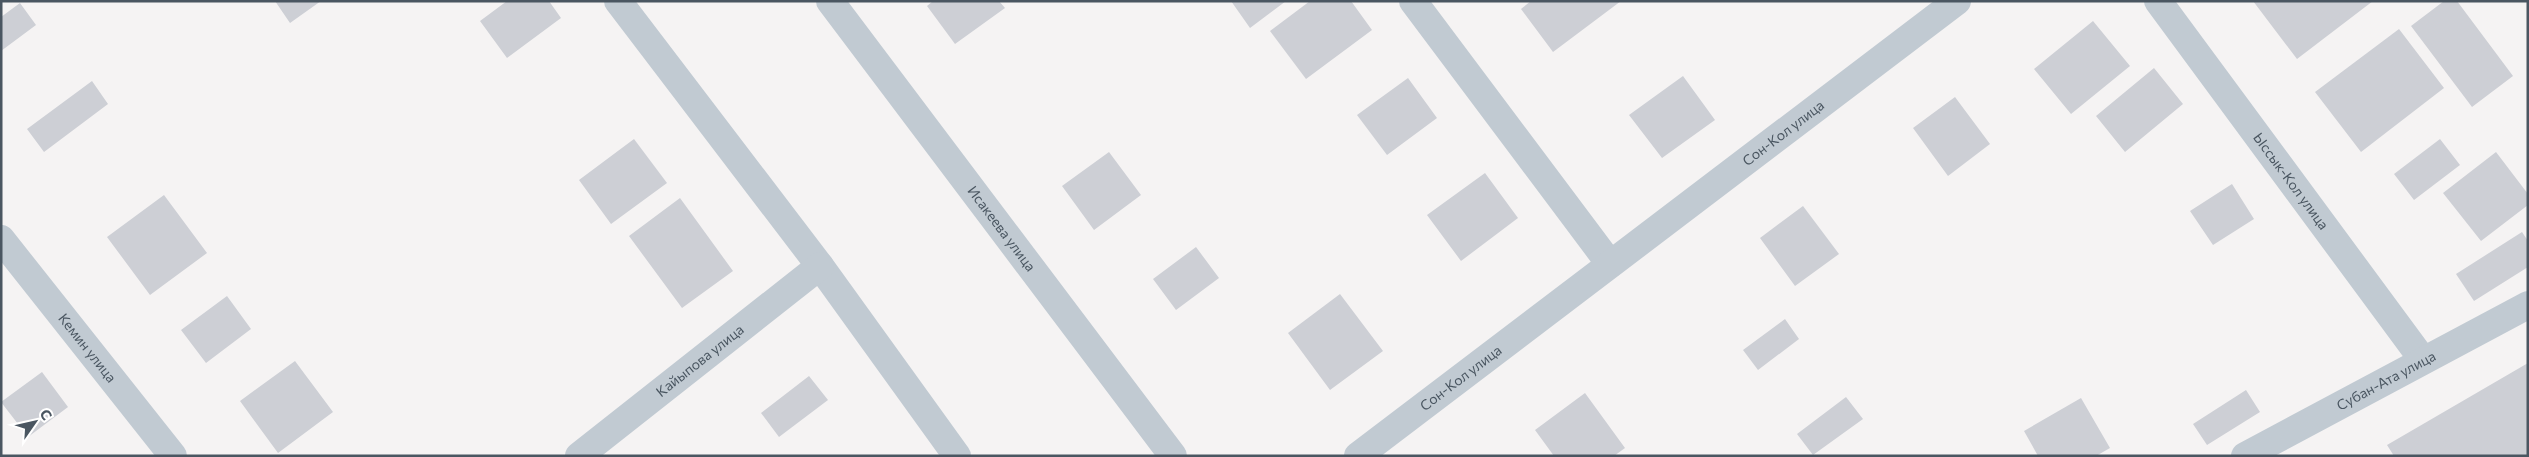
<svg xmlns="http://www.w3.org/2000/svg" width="2529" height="457" font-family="Commissioner,sans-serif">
<rect width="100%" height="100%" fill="#f5f3f3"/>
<path fill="#cdcfd5" d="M275,1H321L290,23Z
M507,1H549L561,18L507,58L480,21Z
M933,1H999L1005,8L955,44L927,6Z
M1231,1H1286L1250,28Z
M1310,1H1351L1372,30L1306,79L1270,31Z
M1531,1H1621L1553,52L1521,9Z
M2253,1H2373L2297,59Z
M2444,1H2457L2513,76L2472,107L2411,26Z
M20,3L36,25L1,51V17Z
M2093,21L2130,66L2071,114L2034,69Z
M2399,29L2444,88L2361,152L2315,92Z
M2154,68L2183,104L2125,152L2096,116Z
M1683,76L1715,120L1662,158L1629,115Z
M1408,78L1437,118L1387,155L1357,115Z
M92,81L108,104L44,152L27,129Z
M1955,97L1990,144L1948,176L1913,128Z
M634,139L667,183L611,224L579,180Z
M2440,139L2460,165L2414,200L2394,174Z
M1109,152L1141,195L1094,230L1062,186Z
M2496,152L2528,194V205L2481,241L2443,193Z
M1485,173L1518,218L1461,261L1427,215Z
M2232,184L2254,219L2213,245L2190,211Z
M164,195L207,253L150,295L107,237Z
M680,198L733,271L682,308L629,236Z
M1803,206L1839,254L1795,286L1760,238Z
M2522,232L2528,241V267L2474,301L2456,274Z
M1196,247L1219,278L1176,310L1153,279Z
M1340,294L1383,351L1330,390L1288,333Z
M227,296L251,329L206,363L181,330Z
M1785,319L1799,339L1758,370L1743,350Z
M295,361L333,412L278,453L240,401Z
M2528,363V456H2394L2387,445Z
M42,372L68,407L28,437L1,402Z
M809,376L828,400L779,437L761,413Z
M2246,390L2260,412L2207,445L2193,424Z
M1585,393L1625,448L1614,456H1554L1535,430Z
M1846,397L1863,419L1813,455L1797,434Z
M2081,398L2110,448L2096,456H2038L2024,431Z"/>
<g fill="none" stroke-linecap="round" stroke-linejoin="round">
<g stroke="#c1cad2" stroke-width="28">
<path d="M618,1L820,266L957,456"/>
<path id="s1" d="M830,1L1173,456"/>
<path d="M1413,1L1610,264"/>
<path id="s2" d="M2158,1L2423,360"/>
<path id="s3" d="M1,239L173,456"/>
<path id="s4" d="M579,456L820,266"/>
<path id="s5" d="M1358,456L1957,1"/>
<path id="s6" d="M2245,456L2528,305"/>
</g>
</g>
<g text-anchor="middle" stroke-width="5" stroke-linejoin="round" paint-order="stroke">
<g font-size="14" fill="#4a5661" stroke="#fff">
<text dy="5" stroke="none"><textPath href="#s5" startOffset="534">Сон-Кол улица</textPath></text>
<text dy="5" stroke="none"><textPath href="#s2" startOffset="224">Ыссык-Кол улица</textPath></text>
<text dy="5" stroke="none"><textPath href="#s1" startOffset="285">Исакеева улица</textPath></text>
<text dy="5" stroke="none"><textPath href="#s3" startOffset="139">Кемин улица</textPath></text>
<text dy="5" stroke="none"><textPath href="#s4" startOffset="154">Кайыпова улица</textPath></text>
<text dy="5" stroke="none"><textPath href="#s5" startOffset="129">Сон-Кол улица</textPath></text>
<text dy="5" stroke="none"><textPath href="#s6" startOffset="160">Субан-Ата улица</textPath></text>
</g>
</g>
<rect width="2529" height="457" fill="none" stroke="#4a5661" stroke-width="5"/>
<g transform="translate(35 422) rotate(56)" stroke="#ffffff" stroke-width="4" paint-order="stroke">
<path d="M0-4L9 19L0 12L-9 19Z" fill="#4a5661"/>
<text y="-8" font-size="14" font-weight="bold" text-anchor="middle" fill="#4a5661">С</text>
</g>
</svg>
